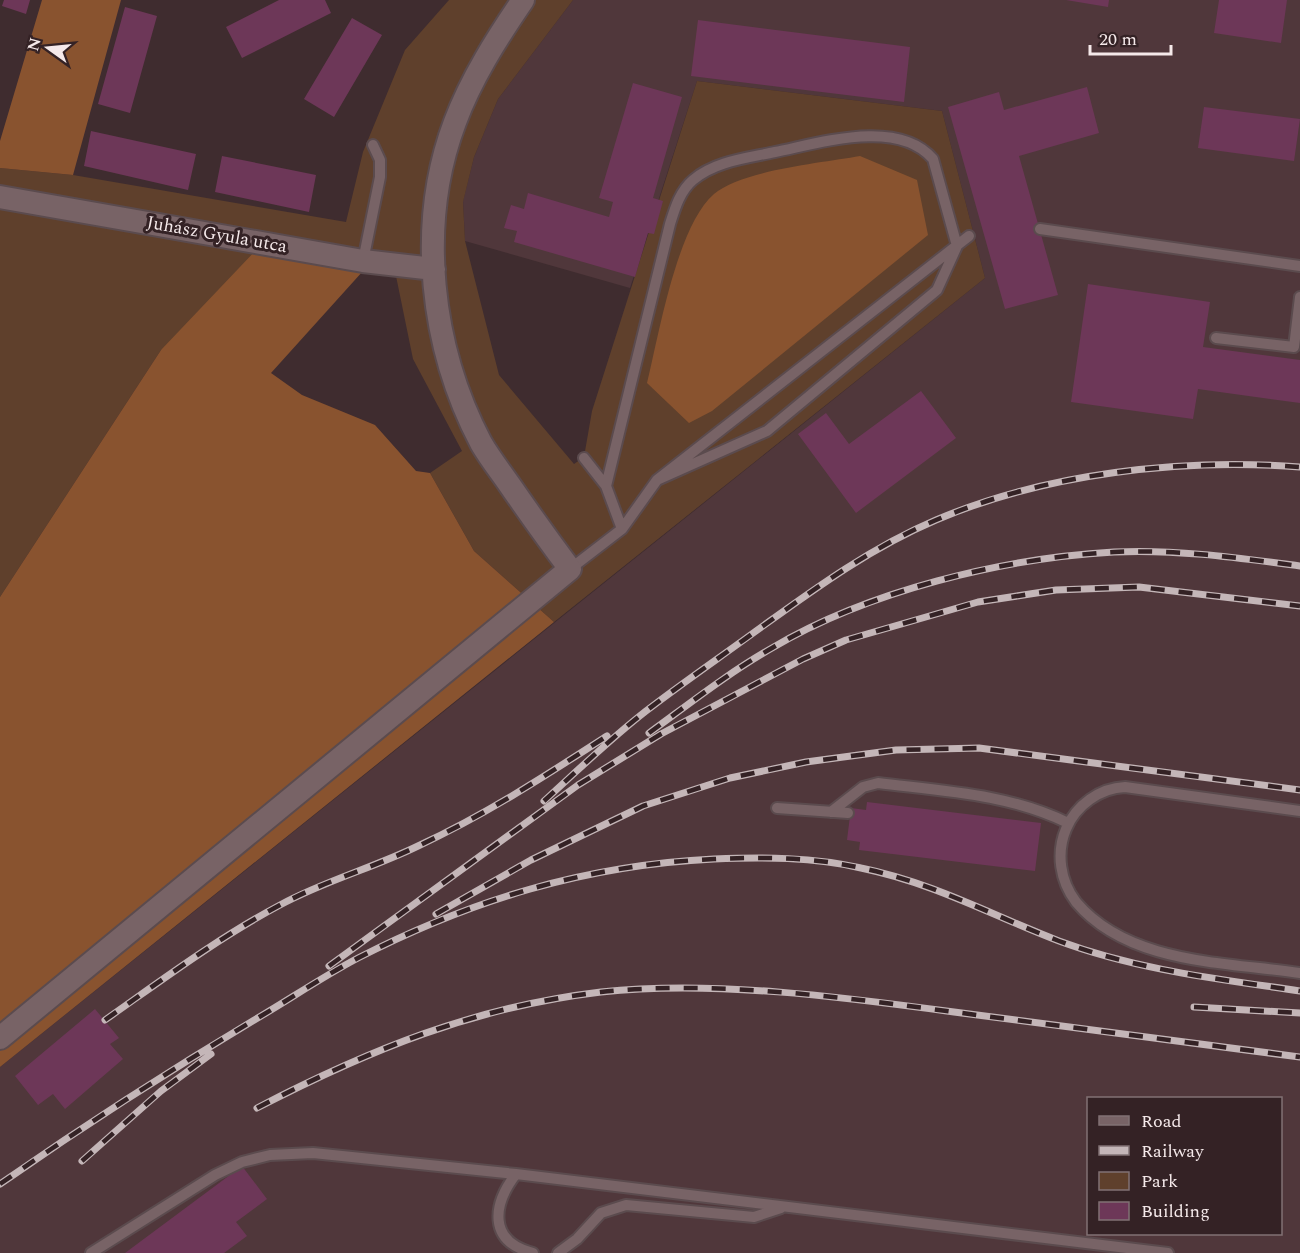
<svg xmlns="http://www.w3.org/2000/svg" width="1300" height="1253" font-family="Spectral,serif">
<rect width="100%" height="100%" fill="#3f2c2f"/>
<path fill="#50373b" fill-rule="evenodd" d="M573,0H1300V1253H0V1067L985,278L942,111L697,81L630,288L465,241L463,201L474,157L498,99ZM1088,1098H1280V1234H1088Z"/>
<path fill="#5f402c" d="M449,0H573L498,99L474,157L463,202L465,241L499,375L574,464L584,457L592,411L697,81L942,111L985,278L554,622L474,551L430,473L462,451L413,359L396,276L363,271L161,350L0,597V168L73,175L346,222L363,152L405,50Z"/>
<path fill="#89532f" d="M42,0H121L73,175L0,168V141Z
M860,156L917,180L928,235L712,411L689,423L647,383C659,334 677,226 714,194C742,170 822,163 860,156Z
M258,248L363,271L271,373L302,395L375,425L416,471L430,473L474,551L554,622L0,1067V597L161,350Z"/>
<path fill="#6d3758" d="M4,0H30L26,14L2,6Z
M279,0H325L331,13L242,58L226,27Z
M1066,0H1109L1108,7Z
M1219,0H1287L1281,43L1214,33Z
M125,7L157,16L130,113L98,104Z
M352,18L382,35L334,117L304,99Z
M698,20L910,47L904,102L691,76Z
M633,83L682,97L653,198L663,201L654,234L648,233L635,277L514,242L517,231L504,228L511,205L524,209L528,193L609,217L613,202L599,198Z
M1087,87L1099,133L1019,156L1058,295L1005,309L948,107L999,92L1004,110Z
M1204,107L1300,119L1294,161L1198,148Z
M91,131L196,154L188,190L84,166Z
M222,156L316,175L309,212L215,192Z
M1088,284L1210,302L1203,347L1300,360V403L1198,389L1193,419L1071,402Z
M921,391L956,438L856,513L798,434L826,413L849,444Z
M867,802L1041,823L1035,871L859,850L860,842L847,840L851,808L866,810Z
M95,1009L119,1038L110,1044L123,1059L65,1109L53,1094L38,1105L15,1076Z
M242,1166L267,1199L236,1222L247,1236L224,1253H125Z"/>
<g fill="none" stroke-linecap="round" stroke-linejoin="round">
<g stroke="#5b4b4e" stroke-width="14">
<path id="lane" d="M1040,229L1300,266
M363,261L380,177V160L373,145
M1216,338L1294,347L1300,297
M584,458L606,486L622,529
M606,486L670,224C675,208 680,191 693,180C715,161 748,158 775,152C820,143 898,118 933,159L957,246L937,290L767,431L657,480
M570,569L622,529L657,480L969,236
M777,808L848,813
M1300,811L1125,787C1100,788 1076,805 1066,829C1056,853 1060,881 1076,902C1128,964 1225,962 1300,973
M831,812L863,787L878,783C944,791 1009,794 1068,823
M516,1174C493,1204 487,1241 533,1253
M91,1253L215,1175L242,1162L270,1155L313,1153L516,1174L1168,1253
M558,1253L577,1239L601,1213L626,1205L754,1217L781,1208"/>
</g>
<g stroke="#5b4b4e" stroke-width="26">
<path id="street" d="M0,197L363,261L434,269
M0,1038L570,569C549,541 529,513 509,484C500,471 489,457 481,443C431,348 416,225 455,122C471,79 497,38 523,0"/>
</g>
<use href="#lane" stroke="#786366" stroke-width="10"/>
<use href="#street" stroke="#786366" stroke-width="22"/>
<g stroke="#c4b6b8" stroke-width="7">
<path id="rail" d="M649,733C689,704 728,673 772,648C868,591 1003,558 1114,552C1176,549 1239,558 1300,566
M544,801C577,771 610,739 646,711C681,684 719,658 756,631C813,590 870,548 936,520C1046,473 1182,458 1300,467
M436,914L531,860L643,806L730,778L806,762L896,750L979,748L1300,790
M329,966L578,785L661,734L803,659L846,640L978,602L1056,590L1139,587L1300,606
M1194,1007L1300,1013
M105,1020C162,980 218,938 280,905C324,881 373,868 418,846C485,815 545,776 607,736
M257,1108C369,1050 474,1007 601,992C712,980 843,997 954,1012C1069,1027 1185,1042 1300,1057
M82,1161L161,1091L211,1054
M0,1184C85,1125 172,1069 261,1016C293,997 324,976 358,958C471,900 586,865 714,859C763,857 813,857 861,868C934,883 991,915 1059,941C1137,970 1219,979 1300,991"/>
</g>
<use href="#rail" stroke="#342225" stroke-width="4.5" stroke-dasharray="14" stroke-linecap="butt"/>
</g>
<g text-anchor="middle" stroke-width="6" stroke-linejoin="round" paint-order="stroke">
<g font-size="18" fill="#f5e9ea" stroke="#342225">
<text transform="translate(217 234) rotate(10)" y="6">Juhász Gyula utca</text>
</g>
</g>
<rect x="1087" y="1097" width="195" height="138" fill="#342225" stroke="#817274" stroke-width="1.5"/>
<rect x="1099" y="1116" width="30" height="9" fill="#786366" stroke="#817274" stroke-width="1.5"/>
<text x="1141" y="1127" font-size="18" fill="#f5e9ea">Road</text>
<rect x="1099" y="1146" width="30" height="9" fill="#c4b6b8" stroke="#817274" stroke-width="1.5"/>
<text x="1141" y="1157" font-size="18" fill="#f5e9ea">Railway</text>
<rect x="1099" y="1172" width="30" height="18" fill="#5f402c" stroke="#817274" stroke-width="1.5"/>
<text x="1141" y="1187" font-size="18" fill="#f5e9ea">Park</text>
<rect x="1099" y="1202" width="30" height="18" fill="#6d3758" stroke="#817274" stroke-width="1.5"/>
<text x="1141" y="1217" font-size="18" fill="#f5e9ea">Building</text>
<g transform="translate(48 48) rotate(285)" stroke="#342225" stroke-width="4.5" paint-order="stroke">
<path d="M0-4.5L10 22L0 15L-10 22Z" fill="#f5e9ea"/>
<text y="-9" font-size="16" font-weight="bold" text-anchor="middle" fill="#f5e9ea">N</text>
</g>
<path d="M1090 45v9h81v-9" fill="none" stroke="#f5e9ea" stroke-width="3"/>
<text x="1099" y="45" font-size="18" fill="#f5e9ea" stroke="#342225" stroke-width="4.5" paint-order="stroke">20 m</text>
</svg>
